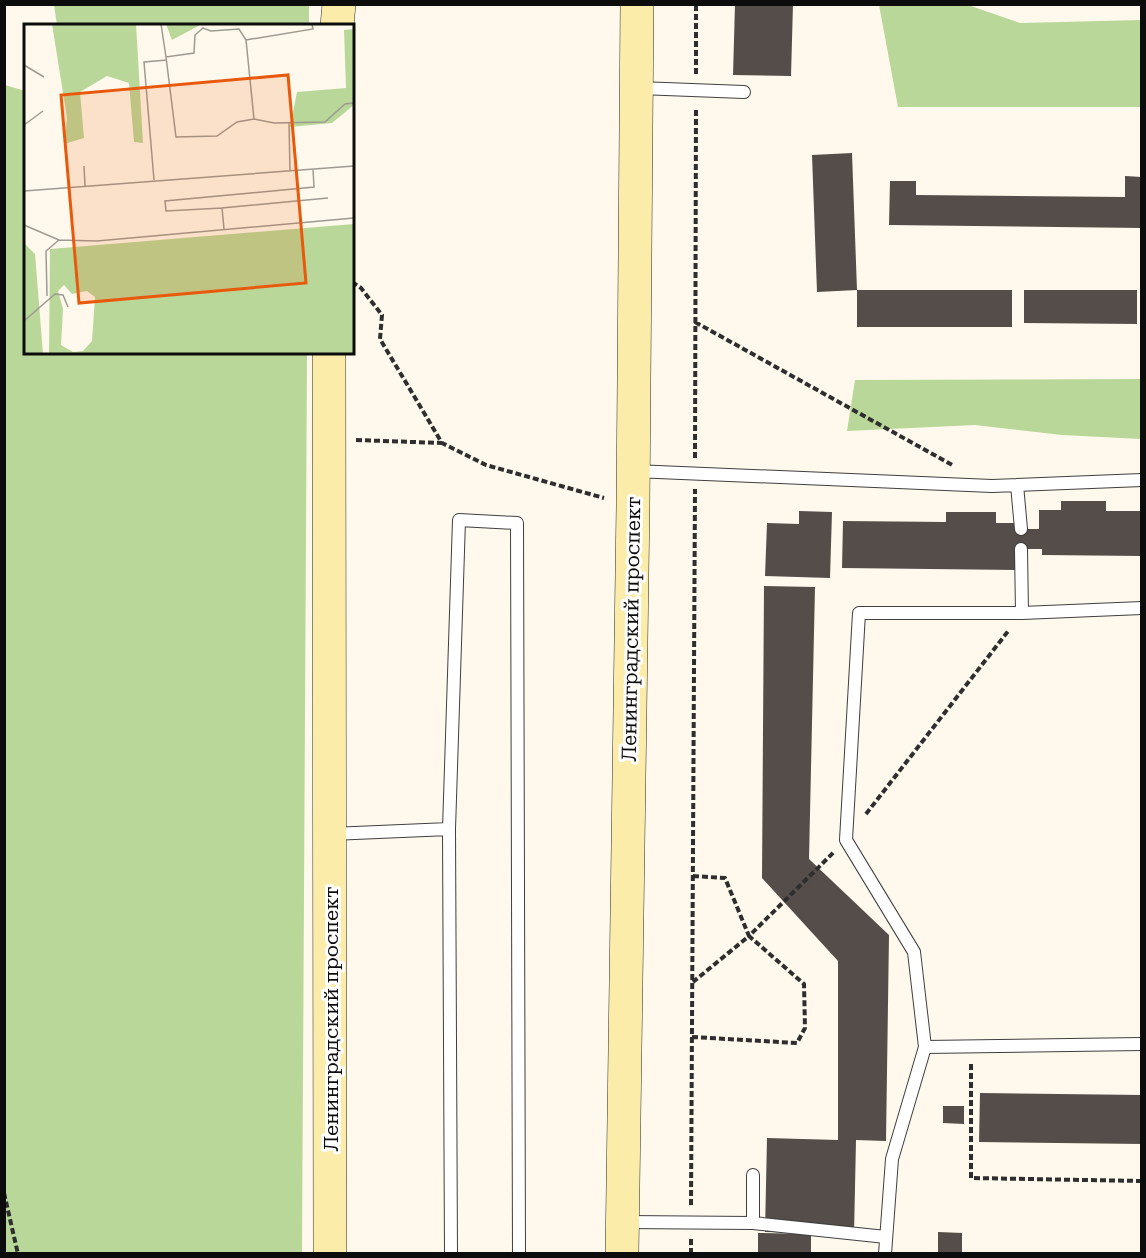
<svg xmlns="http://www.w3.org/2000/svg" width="1146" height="1258" font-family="'Roboto Serif',serif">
<rect width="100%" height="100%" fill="#fef9ec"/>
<path fill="#b9d798" d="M54,5H309V25H57Z
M879,5H968L1020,23L1141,20V107H898Z
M5,85L25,91L26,352L307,353L302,1253H5Z
M1141,379V439L1062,435L975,425L847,431L855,380Z"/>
<path fill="#544d49" d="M735,4H793L791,76L733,75Z
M852,153L857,290L817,292L812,155Z
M1125,176L1142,177V228L889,225L890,181H916V195L1125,197Z
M857,290H1012V327H857Z
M1024,290H1137V324L1024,323Z
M1061,501H1106V511H1142V556L1042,555V549H1017V570L842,568L843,521L946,522V512H996V523H1018V529H1039V510H1061Z
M799,511L832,512L830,578L765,576L767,523L799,524Z
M764,586L815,587L809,859L889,935L886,1141L856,1140L854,1234L765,1232L767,1138L838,1140V961L762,878Z
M980,1093L1142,1095V1144L979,1142Z
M943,1106H964V1124L943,1123Z
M938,1232L962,1233V1254H938Z
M758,1233L811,1234V1254H758Z"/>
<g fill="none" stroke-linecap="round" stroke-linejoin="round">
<g stroke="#3f3f3f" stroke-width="14">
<path id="lane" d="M639,88L744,92
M634,471L992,486L1142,480
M1017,485L1021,529
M1021,549L1022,613
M449,829L459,520L517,523L519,1254
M331,834L449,829L451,1254
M925,1047L1142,1044
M624,1222L753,1223L886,1237
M753,1223V1175
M885,1254L892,1159L925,1047L914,952L846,840L859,613H1022L1142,608"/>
</g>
<g stroke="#2e2e2e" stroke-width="34">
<path id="secondary" d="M337,26L339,4
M329,352L330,1254
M622,1254L633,506L637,4"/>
</g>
<path stroke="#2e2e2e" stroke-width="4" stroke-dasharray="6 3" stroke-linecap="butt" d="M696,74V4
M352,282L361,288L382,315L380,339L442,443L486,465L604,498
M695,322L954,466
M356,440L442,443
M695,458L696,108
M866,814L1009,630
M693,876L725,878L749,936L835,851
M692,1037L797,1043L805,1028L804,984L749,936L693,982
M971,1064V1178L1142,1181
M4,1193L18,1254
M691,1205L695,489
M691,1239V1254"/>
<use href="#lane" stroke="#fff" stroke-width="12"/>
<use href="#secondary" stroke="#fcecaa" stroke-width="33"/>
</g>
<g text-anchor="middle" stroke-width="6" stroke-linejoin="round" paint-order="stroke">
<g font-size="20" fill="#0c0c0c" stroke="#fff">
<text transform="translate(631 629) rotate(-89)" y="7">Ленинградский проспект</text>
<text transform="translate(331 1019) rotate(-90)" y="7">Ленинградский проспект</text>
</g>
</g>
<g transform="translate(24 24)">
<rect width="330" height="330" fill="#fef9ec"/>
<path d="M28,0H112L119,119L110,118L105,59L83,52L56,68L60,114L40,120L43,94ZM142,0H178L148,16ZM330,5V81L308,99L266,103L273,68L322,64L320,6ZM330,200V330H25L26,225ZM40,261L48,270L63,267L71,273L68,317L59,327L49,328L37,321L39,285L34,267ZM0,219L11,230L19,330H0Z" fill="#b9d798" fill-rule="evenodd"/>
<path fill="none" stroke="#9d9a92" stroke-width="1.5" d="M137,0L142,33L170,29L171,11L179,4L187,7L215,5L222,16M142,33L152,113L193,112L213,98L230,95L250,99L301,98L321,80L330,79M0,41L20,53M230,95L222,16L289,5L288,0M265,99L266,147M0,101L19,87M60,142L61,162M130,156L120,38L143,36M0,167L330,142M198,184L142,187L141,177L290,163L289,145M0,201L35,216L73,217L330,194M200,205L198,184L304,174M23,272L22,227L35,216M0,297L31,270L39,271L44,283"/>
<path fill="#e8590c" fill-opacity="0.15" stroke="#e8590c" stroke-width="3" d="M264,51L282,259L55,279L37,71Z"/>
<rect width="330" height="330" fill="none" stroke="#0c0c0c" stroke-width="3"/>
</g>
<rect width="1146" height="1258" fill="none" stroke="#0c0c0c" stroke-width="12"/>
</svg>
